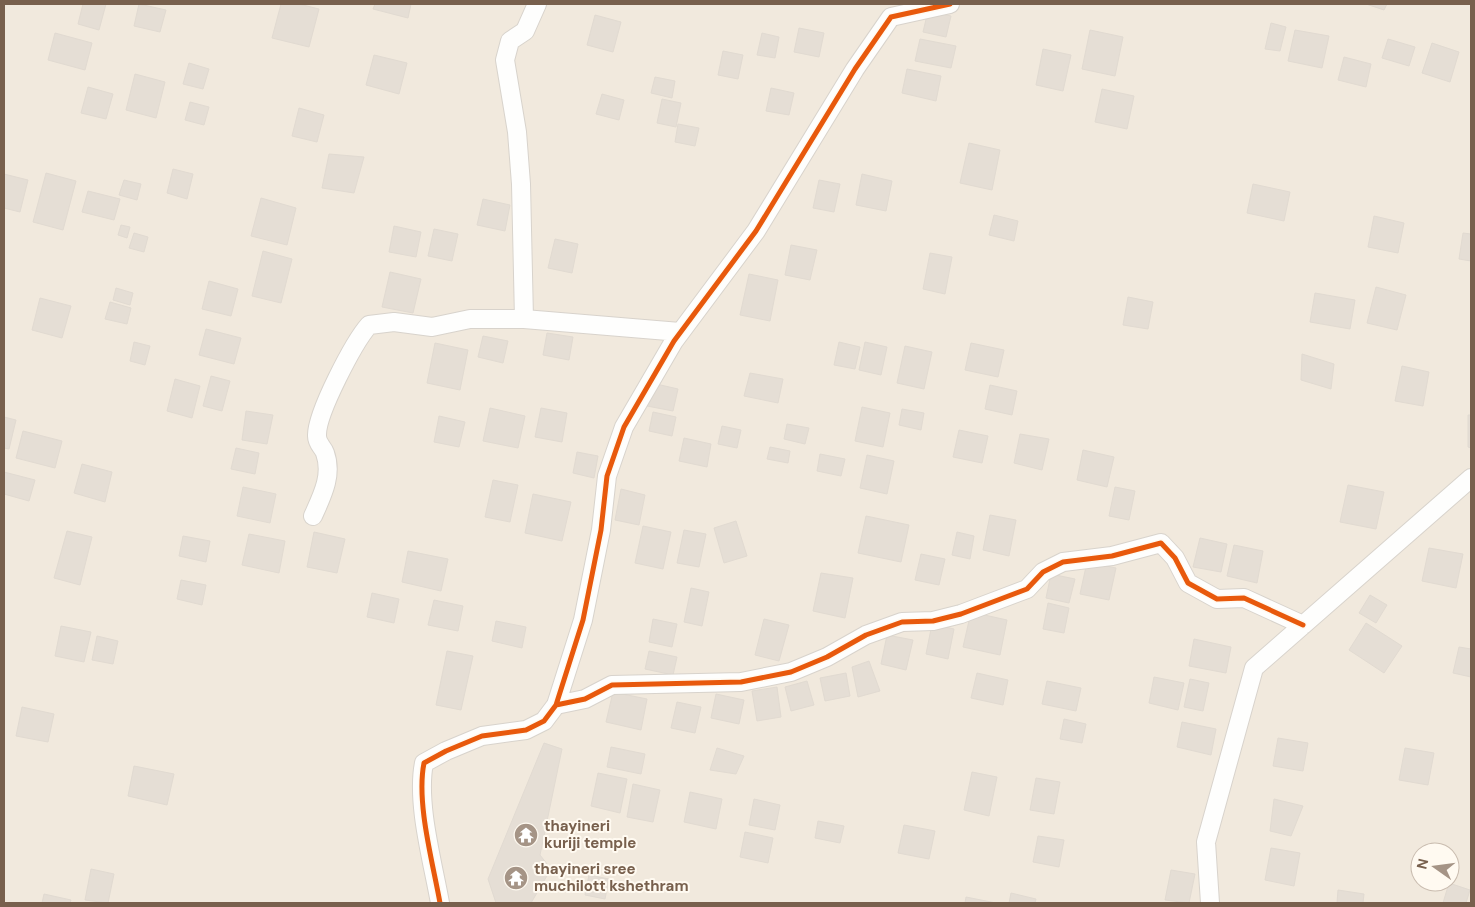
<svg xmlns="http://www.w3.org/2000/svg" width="1475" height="907" font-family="'DM Sans',sans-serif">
<rect width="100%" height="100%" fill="#f8f6ef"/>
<path fill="#f1e9dd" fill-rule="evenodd" d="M4,4H1471V903H4ZM1420,852H1450V882H1420Z"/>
<path fill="#e5ded5" stroke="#e1dad1" d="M83,4H106L99,30L78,24Z
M139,4L166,10L160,32L134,26Z
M281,4H299L319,9L309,47L272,38Z
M375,4H411L408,18L373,9Z
M1366,4H1387L1384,10Z
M928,11L951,16L946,37L923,32Z
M595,15L621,22L613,52L587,45Z
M1271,23L1286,27L1280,51L1265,49Z
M799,28L824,33L819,57L794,52Z
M1090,30L1123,37L1115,76L1082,69Z
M1295,30L1329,36L1322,68L1288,61Z
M55,33L92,43L85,70L48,60Z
M762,33L779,37L775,58L757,55Z
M920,39L956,46L951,68L915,61Z
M1388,39L1415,47L1409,66L1382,58Z
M1432,43L1459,52L1450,82L1422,73Z
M1043,49L1071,55L1063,91L1036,85Z
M723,51L743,55L738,79L718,75Z
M374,55L407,63L399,94L366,85Z
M1344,57L1371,64L1366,87L1338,80Z
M189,63L209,69L203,89L183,84Z
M907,69L941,76L936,101L902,93Z
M135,74L165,82L156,118L126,110Z
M655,77L675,81L672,98L651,93Z
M88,87L113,94L106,119L81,113Z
M771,88L794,93L789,115L766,111Z
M1102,89L1134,96L1127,129L1095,122Z
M602,94L624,100L619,120L596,114Z
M662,99L681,103L676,127L657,123Z
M190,102L209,107L204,125L185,120Z
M299,108L324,115L317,142L292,136Z
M678,124L699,128L695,146L675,142Z
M969,143L1000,150L992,190L960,183Z
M329,154L364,157L354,193L322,188Z
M173,169L193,174L187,199L167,193Z
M46,173L76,181L63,230L33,222Z
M4,174L28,180L20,212L4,208Z
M862,174L892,181L886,211L856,205Z
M124,180L141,184L137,200L119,195Z
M819,180L840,184L834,212L813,208Z
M1253,184L1290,192L1284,221L1247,213Z
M88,191L120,199L114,220L82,212Z
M261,198L296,208L287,245L251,236Z
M483,199L510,205L505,231L477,225Z
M994,215L1018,221L1014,241L989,235Z
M1374,216L1404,223L1398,253L1368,247Z
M121,225L130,227L127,238L118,235Z
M394,226L421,232L416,257L389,252Z
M434,229L458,234L452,261L428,256Z
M134,233L148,237L144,252L129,248Z
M1463,233L1471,234V261L1459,259Z
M555,239L578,244L572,273L548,268Z
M791,245L817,250L810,280L785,275Z
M263,251L292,259L281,303L252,296Z
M930,253L952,257L945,294L923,289Z
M390,272L421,279L413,313L382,307Z
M749,274L778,280L770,321L740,315Z
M209,281L238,289L231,316L202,309Z
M1376,287L1406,295L1397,330L1367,323Z
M116,288L133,293L130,305L113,300Z
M1315,293L1355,300L1350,329L1310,322Z
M1128,297L1153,302L1148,329L1123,325Z
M40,298L71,306L62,338L32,330Z
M110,302L131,308L127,324L105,319Z
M206,329L241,338L234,364L199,355Z
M547,333L573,337L569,360L543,355Z
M483,336L508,341L503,363L478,357Z
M134,342L150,346L145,365L130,361Z
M839,342L860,347L855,369L834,365Z
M865,342L887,347L881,375L859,370Z
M435,343L468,350L460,390L427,383Z
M971,343L1004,350L998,377L965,370Z
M905,346L932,352L924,389L897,383Z
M1302,354L1334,364L1331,389L1301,380Z
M1402,366L1429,372L1423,406L1395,401Z
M750,373L783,379L778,403L744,396Z
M211,376L230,381L222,411L203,406Z
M175,379L200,386L192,418L167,411Z
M652,383L678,389L673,411L647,406Z
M990,385L1017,391L1012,415L985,409Z
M862,407L890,413L883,447L855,441Z
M490,408L525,416L518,448L483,441Z
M541,408L567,413L562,442L535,437Z
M902,409L924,413L921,430L899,425Z
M246,411L273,415L267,444L242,440Z
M653,412L676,417L672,436L649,431Z
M1468,415H1471V448L1468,447Z
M439,416L465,422L459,447L434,442Z
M4,417L16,420L9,449L4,448Z
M787,424L809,428L805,444L784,439Z
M722,426L741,430L737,448L718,444Z
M959,430L988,436L982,463L953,457Z
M23,431L62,441L55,468L16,458Z
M1020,434L1049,439L1042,470L1014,463Z
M684,438L711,444L707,467L679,461Z
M770,447L790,451L788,463L767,459Z
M236,448L259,453L255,474L231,469Z
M1083,450L1114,457L1107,487L1077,480Z
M577,452L598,456L594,478L573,473Z
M820,454L845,459L841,476L817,471Z
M867,455L894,461L887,494L860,488Z
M82,464L112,472L105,502L74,493Z
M4,472L35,480L29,501L4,494Z
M493,480L518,485L510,522L485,517Z
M1348,485L1384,492L1376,529L1340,522Z
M243,487L276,494L270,523L237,516Z
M1115,487L1135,491L1129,520L1109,516Z
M621,489L645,495L639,525L615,520Z
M533,494L571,502L562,541L525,533Z
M990,515L1016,520L1009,556L983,550Z
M866,516L909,525L901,562L858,553Z
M736,521L747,556L724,563L714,528Z
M643,526L671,532L663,569L635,563Z
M684,530L706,534L699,567L677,563Z
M67,531L92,537L80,585L54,578Z
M314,532L345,539L337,573L307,567Z
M957,532L974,536L970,559L952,555Z
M249,534L285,541L279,573L242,565Z
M183,536L210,541L206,562L179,556Z
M1200,538L1227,544L1221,572L1193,567Z
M1234,545L1263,551L1257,583L1227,576Z
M1429,548L1463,554L1456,588L1422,581Z
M408,551L448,559L441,591L402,582Z
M921,554L945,559L939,585L915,580Z
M1087,562L1116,568L1109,600L1080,594Z
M821,573L853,578L845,618L813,611Z
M1051,574L1075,579L1069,603L1046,598Z
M181,580L206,585L202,605L177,599Z
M691,588L709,592L702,626L684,622Z
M372,593L399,599L394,623L367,617Z
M1370,595L1387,605L1376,623L1359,613Z
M434,600L463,606L458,631L428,625Z
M1048,603L1069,608L1064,633L1043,629Z
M971,612L1007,620L1000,655L963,647Z
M653,619L677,624L672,647L649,642Z
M764,619L789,625L779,661L755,655Z
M496,621L526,627L522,648L492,641Z
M1366,623L1402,646L1384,673L1349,650Z
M932,624L954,629L948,659L926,654Z
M61,626L91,632L84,662L55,656Z
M887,635L913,640L906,670L881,664Z
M97,636L118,641L113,664L92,660Z
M1194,639L1231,647L1226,673L1189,666Z
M1459,647L1471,649V677L1453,673Z
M447,651L473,656L461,710L436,705Z
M649,651L677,657L673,675L645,669Z
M869,661L880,691L858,697L852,667Z
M846,673L850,696L825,701L820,678Z
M977,673L1008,680L1003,705L971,698Z
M1154,677L1184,683L1178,710L1149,703Z
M1190,679L1209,683L1203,711L1184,707Z
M807,681L814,705L791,711L785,687Z
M1047,681L1081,688L1076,711L1042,704Z
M777,687L781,717L757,721L752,691Z
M613,692L647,699L641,730L606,722Z
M716,694L744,700L739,724L711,718Z
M677,702L701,707L695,733L671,728Z
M22,707L54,714L48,742L16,736Z
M1064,719L1086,724L1082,743L1060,739Z
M1182,722L1216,729L1211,755L1177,747Z
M1278,738L1308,743L1303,771L1273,766Z
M544,743L562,749L540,855L551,869L531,903H496L488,879Z
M611,747L645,754L641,774L607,767Z
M717,748L744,756L736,774L710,770Z
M1405,748L1434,753L1428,785L1399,780Z
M134,766L174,774L167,805L128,796Z
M972,772L997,777L989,816L964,810Z
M598,773L627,779L620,813L591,806Z
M1036,778L1060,782L1054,814L1030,810Z
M633,784L660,790L653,822L627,817Z
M690,792L722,799L716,829L684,822Z
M754,799L780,805L775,830L749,825Z
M1274,799L1303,806L1291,836L1270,831Z
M818,821L844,826L840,843L815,838Z
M904,825L935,831L929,859L898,853Z
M745,832L773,838L768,863L740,857Z
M1038,836L1064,840L1059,867L1033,862Z
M1271,848L1300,853L1294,886L1265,880Z
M91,869L114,874L108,903L85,900Z
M1171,870L1195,874L1189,903L1165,900Z
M589,875L609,879L605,899L585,895Z
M1449,883L1470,890L1466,903H1443Z
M1338,890L1364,894L1363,903H1337Z
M1011,893L1036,899L1035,903H1009Z
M44,894L71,900L70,903H42Z
M966,897L996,903H965Z"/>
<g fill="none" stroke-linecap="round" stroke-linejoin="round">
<g stroke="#d8d3cc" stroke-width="20">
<path id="street" d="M524,319L521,184L517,132L505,60L510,41L525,31L537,4
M313,516C322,496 333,475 325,453C323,447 317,444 317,436C316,414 354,342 369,325L394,322L432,327L470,319H524L680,332
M556,705L585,699L612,685L741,682L791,672L827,657L866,635L902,622L933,621L961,614L1027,589L1043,572L1063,562L1112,556L1161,543L1175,558L1188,583L1217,599L1244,598L1303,625
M440,903C433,863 416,803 424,763L446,751L482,736L526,730L544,721L556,705L583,620L601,530L607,476L624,427L674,341L756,231L855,69L891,17L950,4
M1210,903L1206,842L1254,668L1471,478"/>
</g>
<use href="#street" stroke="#fefefd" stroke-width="18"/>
<g stroke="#fffaf1" stroke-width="8">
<path id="cycleway" d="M556,705L585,699L612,685L741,682L791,672L827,657L866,635L902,622L933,621L961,614L1027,589L1043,572L1063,562L1112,556L1161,543L1175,558L1188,583L1217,599L1244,598L1303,625
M440,903C433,863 416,803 424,763L446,751L482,736L526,730L544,721L556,705L583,620L601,530L607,476L624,427L674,341L756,231L855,69L891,17L950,4"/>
</g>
<use href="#cycleway" stroke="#e8590c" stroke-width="5"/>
</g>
<defs>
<g id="temple-disc" transform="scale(1.25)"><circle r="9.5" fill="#a59486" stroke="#fffaf1"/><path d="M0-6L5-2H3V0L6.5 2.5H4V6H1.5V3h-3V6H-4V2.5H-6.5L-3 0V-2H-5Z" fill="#fff"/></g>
</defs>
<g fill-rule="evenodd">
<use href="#temple-disc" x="526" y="835"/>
<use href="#temple-disc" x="516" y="878"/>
</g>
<g text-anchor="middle" stroke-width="4" stroke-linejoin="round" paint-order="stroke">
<g font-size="15" font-weight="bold" fill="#78604d" stroke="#fffaf1" text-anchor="start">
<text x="544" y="831">thayineri<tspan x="544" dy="17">kuriji temple</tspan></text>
<text x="534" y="874">thayineri sree<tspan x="534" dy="17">muchilott kshethram</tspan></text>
</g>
</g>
<rect width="1475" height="907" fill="none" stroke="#78604d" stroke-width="10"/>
<g transform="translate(1435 867) rotate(284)"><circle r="24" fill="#fffaf1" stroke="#c9bcaf"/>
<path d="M0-4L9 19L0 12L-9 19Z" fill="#a59486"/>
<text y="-8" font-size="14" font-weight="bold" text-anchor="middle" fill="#78604d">N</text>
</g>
</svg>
